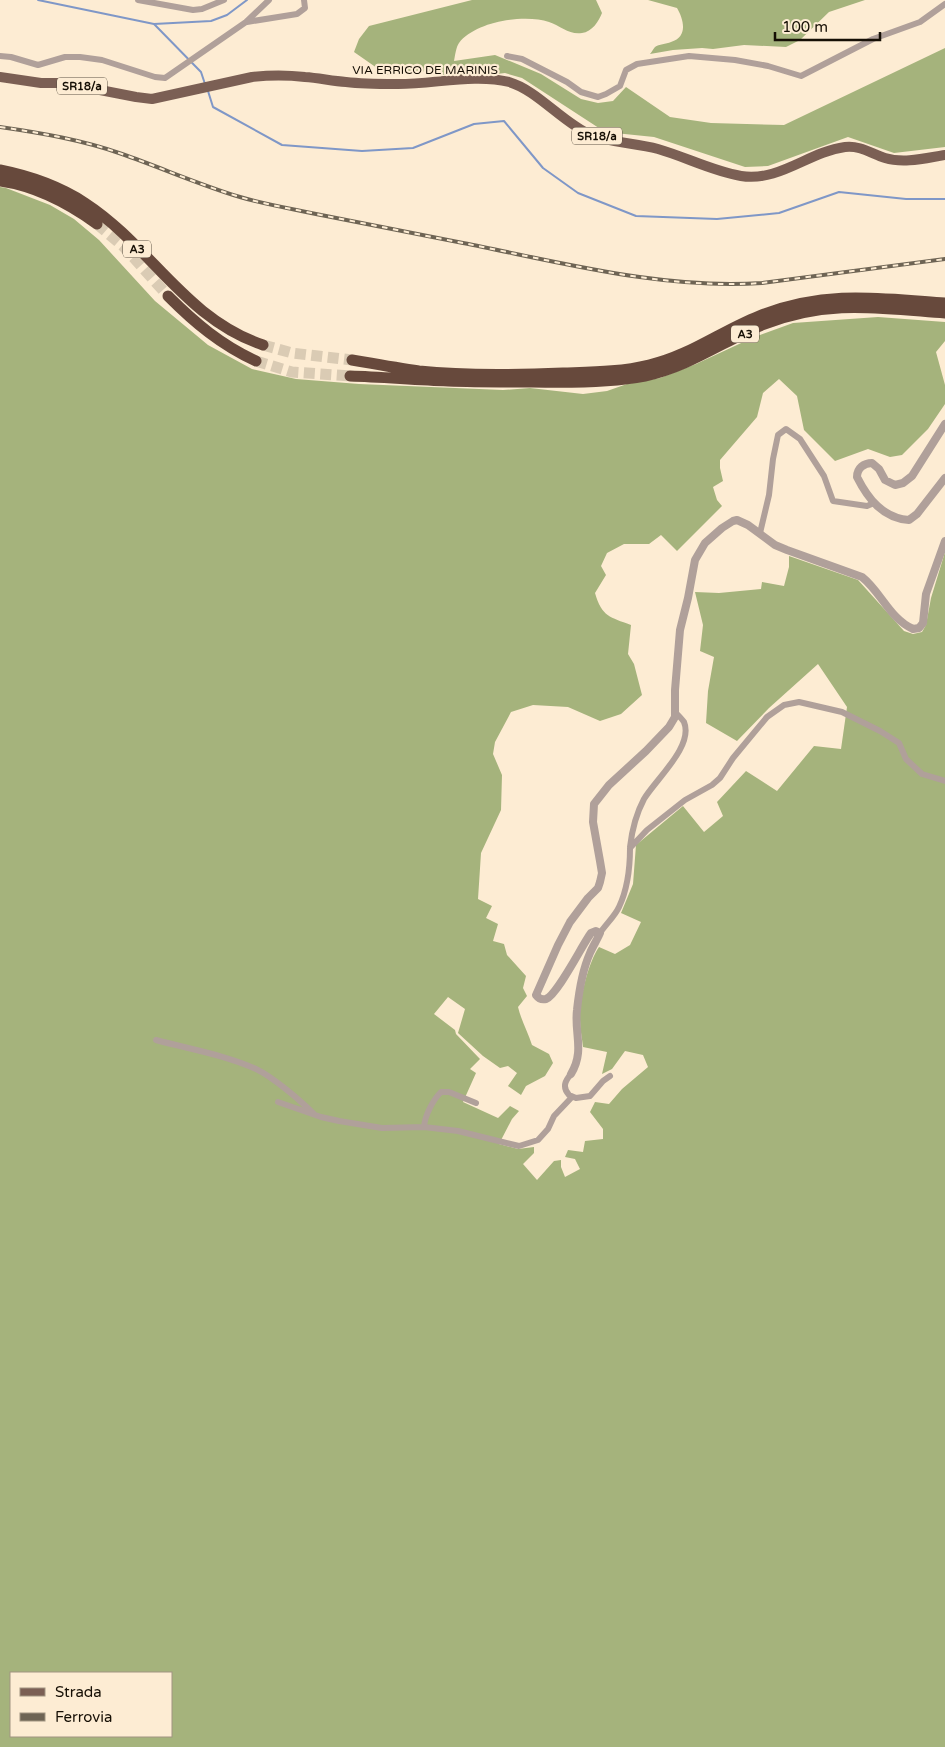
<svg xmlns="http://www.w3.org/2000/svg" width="945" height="1747" font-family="'Varela Round',sans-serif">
<rect width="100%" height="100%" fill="#fdecd3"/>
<path fill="#a5b37c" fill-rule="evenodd" d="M472,0H596L602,13C599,21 592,32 582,33C569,35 561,26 549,22C525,14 476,21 459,43C456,47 455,56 454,61L495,55L541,74L581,99L598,103L613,101L626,87L670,117L711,123L784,125L945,48V147L894,153L848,137L768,166L745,167L654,137L605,132L522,78L505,73L464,78L421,71L387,75L354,52L359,39L369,26Z
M648,0H865L829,12L800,40L786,47L744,45L713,49L702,48L673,50L650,54C652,52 653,49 655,47C659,44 666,44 671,42C688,37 684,20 677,8Z
M0,187L6,188L50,205L74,219L99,240L155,301L208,345L252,369L296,379L359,384L503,390L530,388L583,394L607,391L627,384L660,378L696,364L752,338L793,323L878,317L945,322V341L936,352L945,385V404L928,429L902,455L890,457L868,449L835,461L804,430L797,396L779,379L763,393L757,417L720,460V468L723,481L713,487L717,500L722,506L677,551L661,535L649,544H624L607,553L601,566L606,575L595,593C602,617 610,617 631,625L628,654L634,664L642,695L621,714L600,721L568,707L533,705L511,712L495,742L493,754L502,775L501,810L481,853L478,899L492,906L486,918L498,924L493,941L504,944L507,955L526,976L523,988L527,996L518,1007C521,1020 528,1032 532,1045L549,1054L553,1063L545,1076L526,1086L521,1095L508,1086L517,1073L508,1066L500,1068L483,1056L458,1033L465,1009L448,997L434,1014L455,1030L456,1034L480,1059L470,1069L476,1073L463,1102L498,1118L510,1106L519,1111L512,1119L499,1144L518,1149L534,1147V1153L523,1164L537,1180L554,1161L561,1160V1167L565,1177L580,1169L575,1159L565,1157L568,1150L583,1152L585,1141L603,1139V1129L590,1112L595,1102L609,1104L622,1089L648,1067L643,1055L625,1051L612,1069L602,1074L607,1052L583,1047C582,1038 580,1029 580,1020C579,1000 588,963 599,947L615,954L630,945L641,922L621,913L633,884L636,845L683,806L704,832L723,816L717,802L746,771L777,791L814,746L841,749L847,707L818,664L769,708L737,741L706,723L708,691L714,657L700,651L703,625L695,592L719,593L761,589L762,582L784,586L789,567V556L858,580L904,631L913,634L922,632L926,625L931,598L945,552V1747H0ZM11,1673H171V1736H11Z"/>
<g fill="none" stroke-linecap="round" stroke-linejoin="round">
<path stroke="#7f97c7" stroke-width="2" d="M38,0L154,24L211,21L227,15L247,0
M154,24L201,72L205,84
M208,91L213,107L282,145L362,151L413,148L474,124L504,121L543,168L578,193L636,216L717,219L779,213L839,192L906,199H945"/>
<path stroke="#dacbb4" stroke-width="11" stroke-dasharray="11 5.5" stroke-linecap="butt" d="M97,224L124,247L168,296
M263,345L292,353L352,360
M256,361L292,372L350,376"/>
<path stroke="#b0a09a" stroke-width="6" d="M138,0L193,10L202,9L224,0
M247,22L297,14L305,8L304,0
M0,56L11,57L38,65L65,57H80L102,60L155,77L165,78L246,22L269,0
M507,56L522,59L567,82L581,92L598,97L606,94L620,86L626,70L637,64L689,56L735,60L768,66L801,76L873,39L920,22L945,4
M760,533L769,495L773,459L778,435L786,429L800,439L824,476L833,501L867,506L874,503
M630,847C632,830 636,814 644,799C656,779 694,746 684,722C682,719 679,716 676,713
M600,933C606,924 615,916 619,907C628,888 630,868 630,848L647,830L685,800L712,785L720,778L733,758L767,717L784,705L799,702L842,712L880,731L899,743L906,759L922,774L945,781
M156,1040C189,1049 225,1055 256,1069C273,1077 301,1101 314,1114
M571,1074C565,1081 562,1087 569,1095L576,1098L590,1096L603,1081L610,1076
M278,1102L321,1117L339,1121L382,1128L424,1127L458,1131L519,1146L538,1140L548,1129L554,1116L572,1097
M424,1127C425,1115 433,1100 441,1092H449L476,1103"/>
<path stroke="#b0a09a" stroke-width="8" d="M945,424L912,476L903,483L895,485L885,480L879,469L872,463C864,463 857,468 857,477C868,499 883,518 909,520L917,514L945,478
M571,1074C585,1051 574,1033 577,1010C579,991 582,971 590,953C593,946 597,940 600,933L596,931L591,933C582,945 558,994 546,999C542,1000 539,999 536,995L558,945L570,922L588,898L598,888L600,882L602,873L600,861L593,822L594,804L609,785L646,751L669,727L675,717V690L680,630L688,598L695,560L705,543L722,528L733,521L737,520L748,525L775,545L787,550L862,577C881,592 890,619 913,629L919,628L923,623L926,594L945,541"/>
<path stroke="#7b5f54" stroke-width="10" d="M0,77L41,83H64L136,97L152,99L252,77C270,75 287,75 305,77C319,78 332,81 346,82C363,84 379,84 395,84C431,85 474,73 509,82C537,90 563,123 591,135C612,143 636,143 658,149C686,157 712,171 741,176C780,182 808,152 845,147C860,145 872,154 885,158C904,164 926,158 945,155"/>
<path stroke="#67493c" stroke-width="11" d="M0,170C30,176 59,186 85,203C151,246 184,318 263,345
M0,181C36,186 68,203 97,224
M168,296C195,323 221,345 256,361
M352,360C375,364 397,368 419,371C466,376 516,375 563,373C592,372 621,372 649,365C689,356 721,331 759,316C824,290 878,298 945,303
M350,376C383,377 416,380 448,381C476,382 504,382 532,382C569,383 608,383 645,376C688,367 722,342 762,325C826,299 879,308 945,313"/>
<g stroke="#6e6454" stroke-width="4">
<path id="rail" d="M0,127C41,133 83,140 122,154C162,168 200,185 240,197C267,205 294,209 321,215C368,224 416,234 463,243C560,262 663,290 762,283L945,259"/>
</g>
<use href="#rail" stroke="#fdecd3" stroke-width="2" stroke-dasharray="5.5" stroke-linecap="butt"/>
</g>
<g text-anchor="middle" stroke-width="4.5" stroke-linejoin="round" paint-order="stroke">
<g fill="#fdecd3" stroke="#5b5143" stroke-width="1">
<rect x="57" y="77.5" width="50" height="17" rx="4"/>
<rect x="572" y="127.5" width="50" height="17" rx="4"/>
<rect x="123" y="240.5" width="28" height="17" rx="4"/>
<rect x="731" y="325.5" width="28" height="17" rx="4"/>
</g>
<g font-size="11" font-weight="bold" fill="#160f05">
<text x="82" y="90">SR18/a</text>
<text x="597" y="140">SR18/a</text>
<text x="137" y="253">A3</text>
<text x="745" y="338">A3</text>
</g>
<g font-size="12" fill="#160f05" stroke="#fdecd3">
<text x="425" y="74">VIA ERRICO DE MARINIS</text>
</g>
</g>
<rect x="10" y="1672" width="162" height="65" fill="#fdecd3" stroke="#a19481"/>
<rect x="20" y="1688" width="25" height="8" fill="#7b5f54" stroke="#a19481"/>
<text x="55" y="1697" font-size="15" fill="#160f05">Strada</text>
<rect x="20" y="1713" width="25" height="8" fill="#6e6454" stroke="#a19481"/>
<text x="55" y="1722" font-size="15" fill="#160f05">Ferrovia</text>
<path d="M775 32v8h105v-8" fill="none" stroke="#160f05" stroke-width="2.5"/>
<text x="782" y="32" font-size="15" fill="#160f05" stroke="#fdecd3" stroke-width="4" paint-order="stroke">100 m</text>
</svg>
